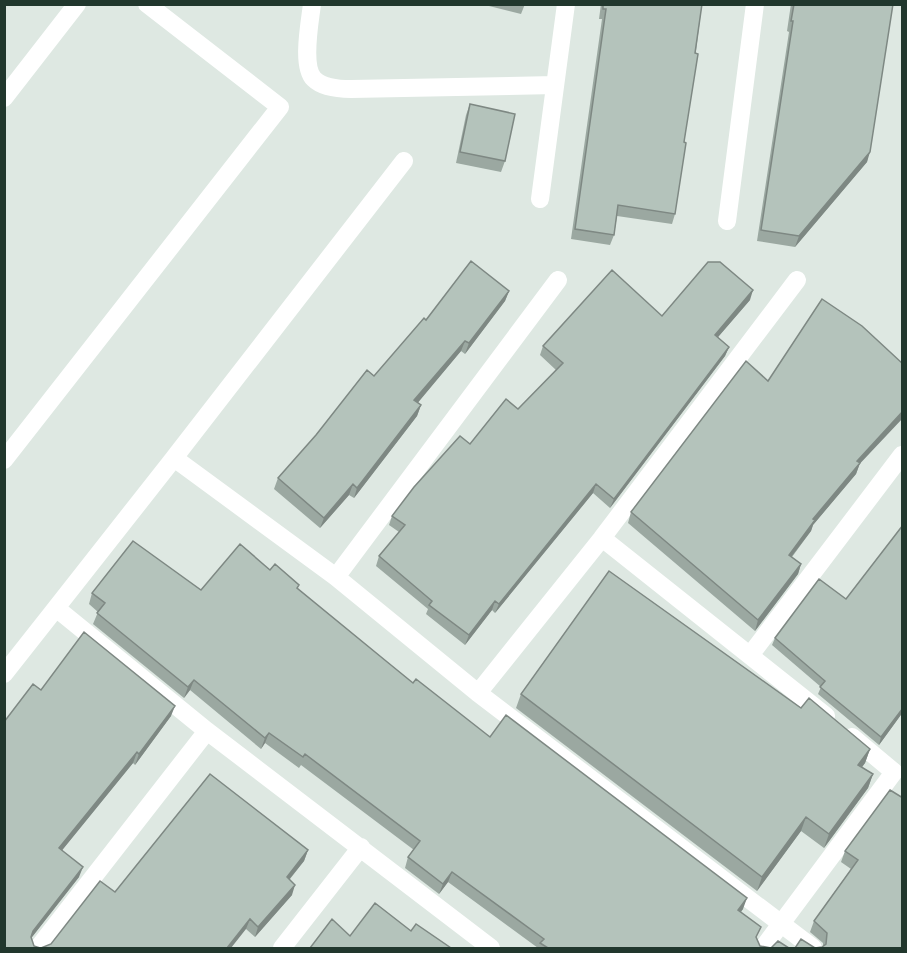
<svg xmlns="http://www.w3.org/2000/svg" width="907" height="953" font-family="Raleway,sans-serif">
<rect width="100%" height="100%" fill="#dee8e2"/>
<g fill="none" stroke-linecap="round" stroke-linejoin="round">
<path stroke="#fff" stroke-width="18" d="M312,4C310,22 301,66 314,79C323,88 339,89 351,89L555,85
M4,98L77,4
M540,199L566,4
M727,221L755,4
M174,458L404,161
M4,460L280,107L147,4
M602,538L797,280
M336,577L558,280
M56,608L174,458L336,577L478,693
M751,654L902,455
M4,674L56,608L207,731L491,948
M38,948L207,731
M282,948L361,847
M763,948L894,772L852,737
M813,948L478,693L602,538L826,716"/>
</g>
<path fill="#9ba8a1" d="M481,4H525L521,14Z
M601,4H702L675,214L672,224L617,216L614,235L610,245L571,239L602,19H599Z
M791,4H893L867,162L795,247L757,241L789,32L787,31Z
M470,104L505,161L501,172L456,163L466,115Z
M509,291L505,301L465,354L461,351L417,403L421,405L417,416L354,498L349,495L320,528L274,489L278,478L374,376L426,320Z
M750,300L718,337L729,347L725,356L610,508L593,493L495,613L492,610L465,645L426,614L428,609L376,566L379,556L399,532L389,525L392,516L470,444L518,409L556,370L540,355L543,346L662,316Z
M860,463L856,474L813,525L811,531L792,557L801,564L798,574L755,631L628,523L631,512Z
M903,525V712L879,745L818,694L821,687L772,645L775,638L846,599Z
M270,570L298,589L386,661L413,683L490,737L743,909L741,912L756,938L760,946L771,948H789H538L448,882L439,894L405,868L408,857L414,850L301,765L299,768L265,743L261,749L190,690L184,698L93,624L98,612L89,604L92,593L201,590Z
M41,690L171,716L135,765L133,763L62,850L79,877L31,938L4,948Z
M521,694L801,708L870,749L865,763L862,767L873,774L868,788L824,848L801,831L757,891L516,708Z
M903,798V948H815L822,947L823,946V943L810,932L814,921L851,869L841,862L845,851Z
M308,850L304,861L290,879L292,895L255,937L246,929L51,944L115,892Z"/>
<path fill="#7e8883" d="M870,152L867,162L795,247L799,236Z
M753,290L750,300L712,344L715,335Z
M509,291L505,301L465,354L469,343Z
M465,341L461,351L411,411L414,400Z
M729,347L725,356L610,508L614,499Z
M421,405L417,416L354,498L357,488Z
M903,411V418L853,471L857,461Z
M860,463L856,474L813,525L811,531L785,565L789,555L813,519Z
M353,484L349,495L320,528L324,518Z
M596,484L593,493L495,613L499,604Z
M801,564L798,574L755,631L758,620Z
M495,601L492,610L465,645L469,635Z
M194,680L190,690L184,698L188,687Z
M175,706L171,716L135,765L139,754Z
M903,708V712L879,745L881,737Z
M269,733L265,743L261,749L265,738Z
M870,749L865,763L853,779L858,765Z
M137,752L133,763L55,859L59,848Z
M873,774L868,788L824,848L829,834Z
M806,817L801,831L757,891L762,877Z
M308,850L304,861L283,887L287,877Z
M83,867L79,877L29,941L33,931Z
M452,872L448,882L439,894L443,884Z
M295,885L292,895L255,937L258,927Z
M747,898L743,909L734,920L738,910Z
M250,919L246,929L231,948H227Z"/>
<path fill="#b4c3bb" stroke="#7e8883" stroke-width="1.5" d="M603,4H702L695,53L698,54L684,142L686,143L675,214L618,205L614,235L575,229L606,9H603Z
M794,4H893L870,152L799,236L761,230L793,21H791Z
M470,104L515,114L505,161L460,152Z
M471,261L509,291L469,343L465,341L414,400L421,405L357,488L353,484L324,518L278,478L316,435L367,370L374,376L424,318L426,320Z
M708,262H720L753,290L715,335L729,347L614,499L596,484L499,604L495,601L469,635L429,605L432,601L379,556L405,525L392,516L414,487L460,436L470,444L506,399L518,409L563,363L543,346L612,270L662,316Z
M822,299L862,326L903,364V411L857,461L860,463L813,519L815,520L789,555L801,564L758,620L631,512L746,361L768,381Z
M903,525V708L881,737L820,687L825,681L775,638L819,579L846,599Z
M133,541L201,590L240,544L270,570L275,564L299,585L297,588L386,661L413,683L416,679L490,737L506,715L747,898L738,910L761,927L756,937L760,946L771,948L778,941L789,948H548L540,943L544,939L452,872L443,884L408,857L420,841L305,754L303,757L269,733L265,738L194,680L188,687L97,613L105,603L92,593Z
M609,571L801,708L809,698L870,749L858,765L873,774L829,834L806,817L762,877L521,694Z
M84,632L175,706L139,754L137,752L59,848L83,867L33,931L31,937L34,946L40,948H4V722L33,684L41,690Z
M210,774L308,850L287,877L295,885L258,927L250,919L227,948H41L51,944L100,881L115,892Z
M890,790L903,798V948H795L801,939L815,948L822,947L826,944L827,933L814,921L858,860L845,851Z
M375,903L411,931L416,924L451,948H310L332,919L350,936Z"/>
<rect width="907" height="953" fill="none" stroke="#21372d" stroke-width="12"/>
</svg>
